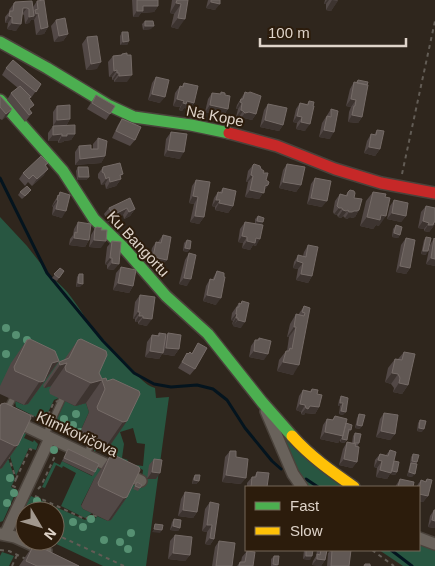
<svg xmlns="http://www.w3.org/2000/svg" width="435" height="566" font-family="Helvetica,sans-serif">
<rect width="100%" height="100%" fill="#2f261d"/>
<path fill="#285641" d="M0,217L27,246L52,278C68,289 78,307 89,323C101,338 116,352 129,366C137,374 144,385 155,388L156,398L169,397L146,566H103L50,541H55V511H32L33,509L26,505L31,496L85,520L92,516L96,518L97,516L108,521L120,478L141,486L143,470L134,465L143,466L145,444L137,443L133,428L120,432L124,444L122,458L128,460L126,462L97,448L94,454V449L98,441L111,444L65,362L44,388L51,386L59,398L54,400L44,421L16,407L15,401L24,405L0,386Z
M65,401L75,406L86,403L89,412L81,430L90,437L86,440L55,425L51,432Z
M267,409L347,487H307L301,481Z
M9,426L27,432L24,438L33,442L34,440L38,444L36,450L29,448L16,476L9,453Z
M8,458L15,479L11,487L17,490L3,521L0,522V469Z
M62,461L92,476L97,465L107,470L98,478L94,479L81,505L83,509L92,513L85,518L61,506L76,473L63,466L62,468L56,465L45,488L42,487L54,462L60,465Z
M419,543L435,547V566H403L379,550H419Z
M2,552L14,556L9,566H0V556Z"/>
<g fill="none" stroke-linecap="round" stroke-linejoin="round">
<path stroke="#04141e" stroke-width="3" d="M0,178L47,273L103,341L134,373L154,384L171,387L197,385L213,389L227,400L245,428L272,461L281,469
M306,479L318,487
M391,550L412,566"/>
<g stroke="#4a423b" stroke-width="8">
<path id="lane" d="M6,411L12,400
M45,436L62,399
M86,455L94,439"/>
</g>
<g stroke="#4a423b" stroke-width="14">
<path id="street" d="M266,411L293,474L302,487
M0,414L141,481
M0,534L15,537L46,551
M8,535L7,531L11,522L50,438
M419,538L435,544"/>
</g>
<g stroke="#4a423b" stroke-width="14">
<path id="fast" d="M0,42L47,68L108,105L134,117L191,125L229,133
M0,100L63,171L94,219L124,248L166,296L208,334L262,402L292,436"/>
</g>
<g stroke="#4a423b" stroke-width="14">
<path id="slow" d="M292,436C311,457 331,471 354,487"/>
</g>
<g stroke="#4a423b" stroke-width="14">
<path id="jam" d="M229,133L277,146L335,169L381,183L435,193"/>
</g>
<path stroke="#625c55" stroke-width="2" stroke-dasharray="4 4" stroke-linecap="butt" d="M402,174L435,21
M30,415L44,421
M57,428L84,441
M8,455L16,479L13,486L17,488
M16,479L30,449L32,450
M38,489L41,486L55,456L53,455
M35,496L85,519L92,515L96,516V515
M55,534L124,566
M0,550L9,551L26,559
M372,550L394,566
M12,566L17,555"/>
<use href="#lane" stroke="#69625b" stroke-width="5.5"/>
<use href="#street" stroke="#69625b" stroke-width="11"/>
<use href="#fast" stroke="#4caf50" stroke-width="11"/>
<use href="#slow" stroke="#ffc107" stroke-width="11"/>
<use href="#jam" stroke="#c62828" stroke-width="11"/>
<path stroke="#625c55" stroke-width="2" stroke-dasharray="4 4" stroke-linecap="butt" d="M48,415L54,402L63,400
M86,442L94,440"/>
</g>
<g fill="#569072">
<circle cx="6" cy="328" r="4"/>
<circle cx="16" cy="335" r="4"/>
<circle cx="27" cy="340" r="4"/>
<circle cx="6" cy="354" r="4"/>
<circle cx="76" cy="414" r="4"/>
<circle cx="64" cy="419" r="4"/>
<circle cx="73" cy="425" r="4"/>
<circle cx="80" cy="432" r="4"/>
<circle cx="54" cy="450" r="4"/>
<circle cx="10" cy="478" r="4"/>
<circle cx="14" cy="493" r="4"/>
<circle cx="37" cy="501" r="4"/>
<circle cx="7" cy="503" r="4"/>
<circle cx="91" cy="519" r="4"/>
<circle cx="73" cy="522" r="4"/>
<circle cx="83" cy="527" r="4"/>
<circle cx="131" cy="533" r="4"/>
<circle cx="104" cy="540" r="4"/>
<circle cx="120" cy="542" r="4"/>
<circle cx="128" cy="549" r="4"/>
</g>
<path fill="#524846" d="M132,0H158V6L154,12L141,13L138,17H133Z
M172,0H188L178,29L171,27L174,14L170,13Z
M208,0H220L215,10L206,8Z
M325,0H338L331,11L326,10V4H324Z
M37,1L48,27L44,34L36,35L34,20H31L29,23L25,24L24,15L22,14L16,31L7,29L8,23H5V17L9,12V10L15,2L33,7Z
M56,20L68,34L63,41L54,42L51,26Z
M145,21L151,29L143,30L142,24Z
M122,32L129,41L127,45H120V36Z
M87,37L97,69L86,70L82,44Z
M122,54L127,82H114V80H112V77H109L108,62L113,56L121,55Z
M6,68L41,84L31,98H30L29,99L30,111L32,113L25,122L7,100L11,93L18,88L2,75Z
M156,77L160,103L148,100L152,83Z
M358,80L362,117L358,123L348,122L349,112L351,107L346,106L350,89L354,82H356Z
M184,83L194,103L190,109L184,108L182,111L179,110L180,107L173,106L175,93L180,86L181,87Z
M221,92L228,109L223,116L205,112L208,99L212,93L220,94Z
M245,92L256,114L252,120L244,118L240,119L239,117H236L238,109H236L237,105Z
M96,95L110,114L106,120L87,109Z
M0,96L12,109L7,116L2,120L0,119Z
M309,101L313,106L305,131L296,129L297,123L293,122L296,109L300,103L307,104Z
M268,104L283,125L279,131L260,127L264,110Z
M57,106L70,119L66,126H53V112Z
M331,109L330,139L319,137L322,123Z
M122,119L135,140L130,146L112,138L118,125Z
M53,126L75,134L71,140L64,141L63,142L58,143V141H48V133Z
M377,130L380,149L375,156L364,153L367,141L371,134L374,135Z
M171,132L180,159L164,156L166,139Z
M98,138L105,156L101,163L75,165V152L79,146L91,149H93V144Z
M48,163L46,166L44,175L32,186L28,182L25,186L19,179L23,173Z
M287,164L301,185L296,192L279,188L283,170Z
M253,165L261,169L268,185L259,199L245,197L248,182H246L248,171Z
M78,167L89,177L86,180H77L76,171Z
M103,167L123,174L120,177L121,179L116,186L106,189L105,184L101,185L100,180L98,178V174Z
M315,178L322,207L307,204L311,184Z
M196,180L204,217L199,224L190,222L194,204L189,203L192,186Z
M223,188L233,206L228,213L215,210V207L212,206L214,198L218,192H220Z
M20,192L29,193L22,199L18,195Z
M60,192L62,218L52,215L53,207L52,206L54,202Z
M348,192L354,198L359,210L355,217L352,218L350,217L347,219L345,218L343,216L341,218L338,217L337,215L334,214L333,212L335,201L340,194L345,196Z
M373,192L379,226L376,225L373,229L360,226L366,201Z
M394,200L406,216L401,222L387,219L390,206Z
M426,206L435,208V224L429,232L424,231V229L418,228L421,212Z
M109,208L135,209L130,216L124,219L123,215L108,222L104,214Z
M258,216L261,225L256,246L253,245L250,250L242,248L243,243L238,242L240,229L245,222L255,224V219Z
M78,222L89,240L85,247L69,245L70,239L73,235L74,229Z
M396,225L400,235L398,238L392,237L393,229Z
M95,228L101,248L89,247L91,235Z
M163,235L162,266L149,264L152,248L156,242H158Z
M426,237V255L421,254L424,240Z
M406,238L410,268L406,274L396,272L401,245Z
M434,238L435,266L426,264L430,245Z
M187,240L188,252L183,251L184,243Z
M112,241L114,270L107,269V265L105,264L107,247Z
M308,245L312,276L308,283L296,280L298,269L293,268L294,262L298,255L303,256L304,252Z
M189,253L187,286L179,284L185,260Z
M121,267L133,286L129,293L113,290L116,273Z
M60,268L64,271L57,281L52,278Z
M217,271L216,305L203,301L206,286L210,279L212,280Z
M79,274L80,287H76L77,277Z
M140,295L147,326L138,324V322H135V319H133L135,302Z
M242,301L241,328L233,326L234,325L232,324L233,321L231,320L232,313L239,303L240,304Z
M304,306L310,308L293,375L277,371L279,360L286,351H287L289,337H287L290,324L296,314L298,315Z
M159,333L165,337L168,333L179,349L174,356L162,354L159,359L145,357L147,342L152,335L157,336Z
M259,338L264,360L249,357L251,346L255,340H257Z
M27,340L59,361L28,404L24,405L0,394V386L11,363Z
M78,340L99,373L102,379L140,394L111,444L107,445L82,433L81,430L89,412L86,403L75,406L50,394L49,390L51,386L44,388L43,385L59,362L64,360Z
M198,343L195,369L190,375L178,368L187,353L188,354L192,353Z
M404,352L408,385L402,394L393,392L394,388L391,384L385,382L388,368L395,359H398Z
M312,389L317,394L319,407L315,414L305,413L304,415L301,414V412L296,410L299,396L303,390L310,391Z
M341,396L348,398L343,415L339,414L340,406H338L339,400Z
M0,406L18,445L2,468L0,469Z
M384,413L395,434L390,440L376,437L380,419Z
M359,414L360,429L355,428L357,418Z
M335,416L346,423L351,430L348,433L347,440L344,443L340,442V440L338,443L320,439L323,425L327,419L332,420Z
M420,420L422,432L417,431L418,423Z
M355,433L359,443L357,447V462L352,468L339,465L343,449L347,442L352,443L353,436Z
M68,449L95,472L93,476L62,461Z
M390,450L394,461L397,472L395,475L390,474L387,479L376,477L377,468L374,467L375,460L380,454L386,455Z
M230,451L236,457L241,484L222,482L225,457Z
M413,454L417,462L412,477L407,476L410,464L411,457Z
M110,456L127,497L111,520L108,521L83,509L81,506L94,479Z
M154,459L156,479H147L149,465Z
M257,472L267,487H247V483L252,477H254Z
M195,475L199,481L196,484H192L193,478Z
M400,479L413,487H395Z
M427,479L428,496L423,502L419,501V487H416L421,480L425,481Z
M137,482L142,485L138,491L133,489Z
M185,492L197,512L193,518L178,516L181,499Z
M210,502L214,539L210,545L205,544L207,532L202,531L205,509Z
M434,510L435,528L428,527L430,516Z
M174,519L180,528L178,531L170,530L172,522Z
M175,535L190,555L185,561L168,559L170,541Z
M219,541L232,566H212L215,547Z
M34,544L79,566H19Z
M304,550H313L310,560L303,559Z
M317,550H327L325,560L321,566L312,565L313,561L316,556Z
M331,550H349V566H327L328,553Z
M247,551L253,566H237L240,562H241L242,557Z
M274,556L277,566H271V559Z"/>
<path fill="#3d3430" d="M327,0H329L326,4H324Z
M332,0L338,1L331,11L326,10Z
M211,2L220,4L215,10L206,8Z
M176,3L181,4L174,14L170,13Z
M143,6H158L154,12L141,13L138,17H133L137,11Z
M23,8H27L22,14Z
M38,13L34,20H31L36,14Z
M9,16L12,17L8,23H5Z
M34,16L29,23L25,24L29,17Z
M178,18L185,19L178,29L171,27Z
M12,23L21,24L16,31L7,29Z
M145,26H154L151,29L143,30Z
M48,27L44,34L36,35L41,29Z
M68,34L63,41L54,42L59,36Z
M129,41L127,45H120L123,42Z
M101,62L97,69L86,70L91,64Z
M117,70L112,77H109L114,71Z
M117,73H119L114,80H112Z
M132,75L127,82H114L119,76Z
M152,94L165,97L160,103L148,100Z
M177,99L184,101L180,107L173,106Z
M351,99L356,100L351,107L346,106Z
M187,101L194,103L190,109L184,108L182,111L179,110L183,103Z
M240,102L242,103L238,109H236Z
M210,105L228,109L223,116L205,112Z
M12,109L7,116L2,120L6,114Z
M241,110L243,111L239,117H236Z
M249,112L256,114L252,120L244,118L240,119L245,113Z
M352,115L362,117L358,123L348,122Z
M297,116L302,117L297,123L293,122Z
M70,119L66,126H53L57,120Z
M265,120L283,125L279,131L260,127Z
M301,122L310,124L305,131L296,129Z
M324,130L334,132L330,139L319,137Z
M62,134L58,141H48L53,135Z
M67,134H75L71,140L64,141L63,142L58,143L62,136Z
M369,147L380,149L375,156L364,153Z
M168,150L184,152L180,159L164,156Z
M105,156L101,163L75,165L80,159Z
M48,169L44,175L32,186L37,179Z
M123,174L119,180L121,179L116,186L106,189L110,182L120,175Z
M251,175L253,176L248,182H246Z
M79,177H89L86,180H77Z
M109,177L105,184L101,185L106,179Z
M283,182L301,185L296,192L279,188Z
M268,185L259,199L245,197L250,190Z
M193,196L198,197L194,204L189,203Z
M311,198L327,201L322,207L307,204Z
M57,200H58L53,207L52,206Z
M216,200H220L215,207L212,206Z
M219,203L233,206L228,213L215,210Z
M127,208L123,215L108,222L113,215Z
M339,208H342L337,215L334,214Z
M56,209L66,211L62,218L52,215Z
M135,209L130,216L124,219L129,212Z
M343,210H348L343,216L341,218L338,217Z
M359,210L355,217L352,218L350,217L347,219L345,218L349,212Z
M392,213L406,216L401,222L387,219Z
M381,215L386,216L379,226L376,225L373,229L360,226L367,217Z
M195,216L204,217L199,224L190,222Z
M257,221L263,222L261,226L255,224Z
M423,221L429,223L424,229L418,228Z
M434,222H435V224L429,232L424,231L428,225Z
M394,233L400,235L398,238L392,237Z
M242,236L247,237L243,243L238,242Z
M74,238L89,240L85,247L69,245Z
M256,238L260,239L256,246L253,245L250,250L242,248L247,241Z
M94,240L106,241L101,248L89,247Z
M185,248L190,249L188,252L183,251Z
M423,251H428L426,255L421,254Z
M153,257L167,260L162,266L149,264Z
M110,258H112L107,265L105,264Z
M431,258L435,259V266L426,264Z
M297,261L303,263L298,269L293,268Z
M112,263L119,264L114,270L107,269Z
M400,266L410,268L406,274L396,272Z
M301,274L312,276L308,283L296,280Z
M184,278L191,279L187,286L179,284Z
M78,283L83,284L80,287H76Z
M118,283L133,286L129,293L113,290Z
M207,295L221,298L216,305L203,301Z
M138,312H140L135,319H133Z
M236,314H237L233,321L231,320Z
M139,316H143L138,322H135Z
M143,318L152,319L147,326L138,324Z
M236,318H238L234,325L232,324Z
M238,320L245,322L241,328L233,326Z
M294,327H296L289,337H287Z
M166,348L179,349L174,356L162,354L159,359L145,357L150,351L163,353Z
M254,351L268,354L264,360L249,357Z
M59,361L28,404L24,405L52,363Z
M283,362L299,365L293,375L277,371Z
M67,363L51,386L44,388L60,365Z
M392,373L398,374L391,384L385,382Z
M102,380L86,403L75,406L91,383Z
M399,383L408,385L402,394L393,392Z
M340,403H343L340,406H338Z
M300,404L305,405L301,412L296,410Z
M310,406L319,407L315,414L305,413L304,415L301,414L306,408Z
M341,411L346,412L343,415L339,414Z
M127,421L111,444L107,445L123,422Z
M357,425L362,426L360,429L355,428Z
M419,428L424,429L422,432L417,431Z
M381,431L395,434L390,440L376,437Z
M325,432L343,436L338,443L320,439Z
M342,439L347,440L344,443L340,442Z
M18,445L2,468L0,469V467L15,446Z
M344,459L357,462L352,468L339,465Z
M378,460L382,461L377,468L374,467Z
M380,470L392,471L397,472L395,475L390,474L387,479L376,477Z
M152,472L160,473L156,479H147Z
M409,472L415,474L412,477L407,476Z
M226,475L246,478L241,484L222,482Z
M194,480L199,481L196,484H192Z
M419,494L428,496L423,502L419,501Z
M127,497L111,520L108,521L124,498Z
M183,510L197,512L193,518L178,516Z
M432,520L435,521V528L428,527Z
M207,525H212L207,532L202,531Z
M173,526L180,528L178,531L170,530Z
M154,529L162,530L160,533L152,532Z
M210,538L214,539L210,545L205,544Z
M173,553L190,555L185,561L168,559Z
M306,556H312L310,560L303,559Z
M317,559L325,560L321,566L312,565Z"/>
<path fill="#615854" stroke="#756b67" d="M44,0L48,27L41,29L38,13L36,14L35,10L38,9L37,1Z
M137,0H158V6H143V11H137Z
M177,0H188L185,19L178,18L181,4L176,3Z
M211,0H220V4L211,2Z
M32,1L34,16L29,17V9L27,8H23L21,24L12,23V17L9,16L10,11H13L14,3H15V2Z
M65,18L68,34L59,36L56,20Z
M145,21H153L154,26H145Z
M122,32H128L129,41L123,42Z
M97,36L101,62L91,64L87,37Z
M127,53V55H131L132,75L119,76V73H117V70L114,71L113,56L122,55V54Z
M13,60L41,84L36,92L6,68Z
M156,77L169,80L165,97L152,94Z
M358,80L368,82L367,85L357,83Z
M354,82L368,85L362,117L352,115L354,106H355L356,100L351,99Z
M184,83L198,86L194,103L187,101L186,104L183,103L184,101L177,99L180,86L183,87Z
M20,86L31,97L29,98L34,105L29,109L32,113L29,115L11,93Z
M221,92L225,93V95L230,96L228,109L210,105L212,93L221,94Z
M245,92L248,93L250,92L261,96L256,114L249,112L245,113L243,111L241,110L242,103L240,102L241,99H243Z
M96,95L115,106L110,114L92,103Z
M0,96L12,109L6,114L0,107Z
M309,101L314,102L313,106H314L310,124L301,122L302,117L297,116L300,103L308,105Z
M268,104L287,108L283,125L265,120Z
M70,105V119L57,120V106Z
M331,109L338,111L334,132L324,130L327,116L331,117Z
M122,119L141,127L135,140L116,131Z
M75,125V134H67V136H62V134L53,135V126Z
M377,130L384,131L380,149L369,147L371,134L376,135Z
M171,132L187,134L184,152L168,150Z
M98,138L107,141L105,156L80,159L79,146L91,145V149H98Z
M41,156L48,163L45,165L48,169L37,179L33,175L29,179L23,173Z
M120,163L123,174L120,175L121,179L110,182L109,177L106,179L104,173L102,172L103,167Z
M254,164L260,166L261,169L264,171L263,173H268L266,180L269,182L268,185L265,186L264,193L250,190L253,176L251,175L253,165Z
M287,164L305,167L301,185L283,182Z
M78,167H88L89,177H79Z
M315,178L331,181L327,201L311,198Z
M196,180L210,182L204,217L195,216L198,197L193,196Z
M27,186L31,190L25,196L20,192Z
M223,188L236,191L233,206L219,203L220,200H216L218,192L222,193Z
M350,190L354,191L355,193L354,198L362,199L359,210L357,211H354L352,212H349L348,210L346,211L343,210L342,208H339L337,206L340,194L347,196L348,192Z
M60,192L70,195L66,211L56,209L58,200H57L58,195L59,196Z
M373,192L386,194L385,197L390,198L386,216L381,215L380,220L367,217Z
M130,198L135,209L129,212L127,208L113,215L109,208Z
M394,200L408,203L406,216L392,213Z
M426,206L435,208V222H434L433,225H428L429,223L423,221Z
M258,216L264,218L263,222L257,221Z
M78,222L91,224L89,240L74,238L75,232L77,233Z
M245,222L263,225L260,239L256,238L255,243L247,241V237L242,236Z
M396,225L402,227L400,235L394,233Z
M97,227L102,228L101,230H107L106,241L94,240L95,228Z
M163,235L171,237L167,260L153,257L156,242L161,243Z
M426,237L431,238L428,251H423Z
M406,238L415,240L410,268L400,266Z
M434,238L435,239V259L431,258Z
M187,240L191,241L190,249L185,248Z
M112,241L121,242L119,264L112,263V258H110Z
M308,245L318,247L312,276L301,274L303,263L297,261L298,255L306,257Z
M189,253L196,255L191,279L184,278Z
M121,267L136,270L133,286L118,283Z
M60,268L64,271L59,278L54,274Z
M217,271L224,273V277H225L221,298L207,295L210,279L214,280Z
M79,274H83V284L78,283Z
M140,295L155,297L152,319L143,318V316H139L140,312H138Z
M242,301L249,303L245,322L238,320V318H236L237,314H236L237,307H239V303L241,304Z
M304,306L310,308L299,365L283,362L286,351H289L290,348L292,349L296,327H294L296,314L304,316L305,313L302,312Z
M159,333L166,334L163,353L150,351L152,335L159,336Z
M168,333L181,335L179,349L166,348Z
M259,338L271,341L268,354L254,351L255,340H259Z
M30,339L55,351L59,361L52,363L44,381L40,382L15,371L14,367L27,340Z
M81,339L106,351L107,355L99,373L102,379L106,378L107,381L113,379L139,391L140,394L127,421L123,422L98,410L97,407L105,389L102,380L91,383L66,371L65,367L67,363L60,365L59,362L69,358L78,340Z
M198,343L207,348L195,369L182,362L187,353L188,354L190,352L192,354Z
M404,352L415,354L408,385L399,383L400,378L398,374L392,373L395,359L402,360Z
M312,389L318,390L317,394L322,395L319,407L310,406L308,409L306,408L305,405L300,404L303,390L311,392Z
M341,396L348,398L346,412L341,411L343,403H340Z
M5,403L30,415L31,418L18,445L15,446L0,439V407L1,404Z
M384,413L398,415L395,434L381,431Z
M359,414L365,415L362,426L357,425Z
M335,416L347,419L343,436L325,432L327,419L333,420Z
M420,420L426,421L424,429L419,428Z
M346,423L352,425L351,430L349,429L347,440L342,439Z
M355,433L361,434L359,443H354Z
M347,442L356,444L355,446L359,447L357,462L344,459Z
M68,449L99,464L95,472L64,458Z
M390,450L396,452L391,473L380,470L382,461L378,460L380,454L388,456Z
M230,451H236V457L248,459L246,478L226,475Z
M413,454L419,455L417,462L412,461Z
M114,455L139,467L140,470L127,497L124,498L99,486L98,483L110,456Z
M154,459L162,460L160,473L152,472Z
M394,461L399,462L397,472L392,471Z
M411,463L417,464L415,474L409,472Z
M257,472L269,473L267,487H251L252,477H256Z
M195,475H200L199,481L194,480Z
M400,479L414,482L413,487H398Z
M427,479L432,480L428,496L419,494V489L421,480L426,482Z
M137,482L142,485L140,488L135,486Z
M185,492L200,494L197,512L183,510Z
M210,502L219,504L214,539L210,538L212,525H207Z
M434,510H435V521L432,520Z
M174,519L181,520L180,528L173,526Z
M155,524L163,525L162,530L154,529Z
M175,535L192,537L190,555L173,553Z
M219,541L235,543L232,566H216Z
M34,544L79,566H37L26,561Z
M306,550H313L312,556H306Z
M321,550H327L325,560L317,559V554L320,555Z
M332,550H351L349,566H331Z
M247,551L255,552L253,566H239L240,562H245Z
M274,556H279L278,565L273,564Z
M365,564H370V566H371H364Z"/>
<g text-anchor="middle" stroke-width="4" stroke-linejoin="round" paint-order="stroke">
<g font-size="15" fill="#dfd4ca" stroke="#2c1c0c">
<text transform="translate(215 116) rotate(11)" y="5">Na Kope</text>
<text transform="translate(138 244) rotate(47)" y="5">Ku Bangortu</text>
<text transform="translate(77 434) rotate(25)" y="5">Klimkovičova</text>
</g>
</g>
<rect x="245" y="486" width="175" height="65" fill="#2c1c0c" stroke="#746658"/>
<rect x="255" y="502" width="25" height="8" fill="#4caf50" stroke="#746658"/>
<text x="290" y="511" font-size="15" fill="#dfd4ca">Fast</text>
<rect x="255" y="527" width="25" height="8" fill="#ffc107" stroke="#746658"/>
<text x="290" y="536" font-size="15" fill="#dfd4ca">Slow</text>
<g transform="translate(40 526) rotate(128)"><circle r="24" fill="#2c1c0c" stroke="#746658"/>
<path d="M0-4L9 19L0 12L-9 19Z" fill="#a1978d"/>
<text y="-8" font-size="14" font-weight="bold" text-anchor="middle" fill="#dfd4ca">N</text>
</g>
<path d="M260 38v8h146v-8" fill="none" stroke="#dfd4ca" stroke-width="2.5"/>
<text x="268" y="38" font-size="15" fill="#dfd4ca" stroke="#2c1c0c" stroke-width="4" paint-order="stroke">100 m</text>
</svg>
